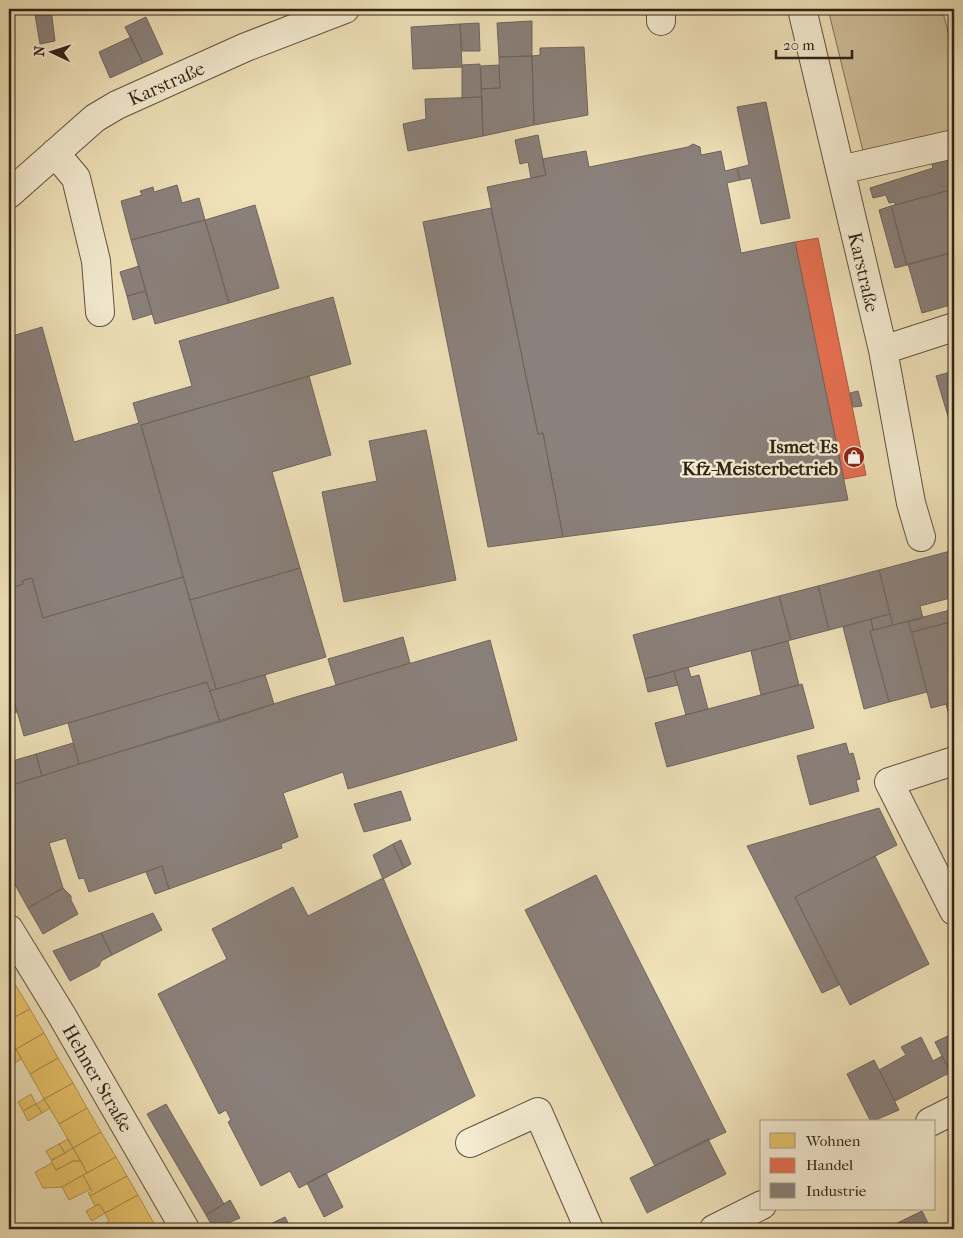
<svg xmlns="http://www.w3.org/2000/svg" width="963" height="1238" font-family="'IM FELL French Canon',serif">
<rect width="100%" height="100%" fill="#efe1b9"/>
<filter id="stains"><feTurbulence type="fractalNoise" baseFrequency=".004" numOctaves="4"/><feColorMatrix values="0 0 0 0 .2 0 0 0 0 .09 0 0 0 0 .02 0 0 0 .5 -.17"/></filter>
<radialGradient id="worn" r=".72"><stop offset=".6" stop-color="#630" stop-opacity="0"/><stop offset="1" stop-color="#630" stop-opacity=".3"/></radialGradient>
<path fill="#cfc19e" stroke="#80725b" d="M828,9H942L954,54V132L863,151Z"/>
<path fill="#e9c46a" stroke="#b29451" d="M950,9H954V25Z
M9,973L15,984L9,988Z
M15,984L30,1009L9,1020V988Z
M30,1009L44,1033L16,1049L9,1037V1020Z
M44,1033L58,1058L30,1074L16,1049Z
M10,1040L16,1049L9,1053V1041Z
M16,1049L21,1059L13,1064L9,1053Z
M58,1058L73,1083L44,1099L30,1074Z
M73,1083L87,1108L59,1124L44,1099Z
M31,1094L36,1104L23,1111L18,1102Z
M44,1099L50,1108L42,1113L36,1104Z
M36,1104L42,1113L28,1121L23,1111Z
M87,1108L101,1132L73,1148L59,1124Z
M101,1132L116,1157L87,1173L73,1148Z
M68,1139L73,1148L65,1153L59,1144Z
M59,1144L65,1153L51,1160L46,1151Z
M73,1148L81,1161H73L56,1170L51,1161Z
M116,1157L127,1176L90,1196L88,1193L92,1191L83,1175Z
M73,1161H81L87,1173L62,1187L43,1188L35,1172L52,1163L56,1170Z
M83,1175L91,1189L69,1200L62,1187Z
M127,1176L138,1195L105,1213L99,1204L95,1206L90,1196Z
M138,1195L156,1227L152,1229H108L105,1224L109,1221L105,1213Z
M99,1204L105,1213L92,1221L86,1211Z"/>
<path fill="#e76f51" stroke="#b05840" d="M818,238L866,475L844,479L795,242Z"/>
<path fill="#8a817c" stroke="#6f655e" d="M34,9H51L55,41L40,44Z
M146,17L163,54L143,63L125,27Z
M532,21V56L499,57L497,23Z
M479,23L480,51H462L460,24Z
M460,24L462,67L413,69L411,27Z
M131,37L143,63L110,78L99,52Z
M584,47L588,115L534,125L532,56L540,55V48Z
M532,56L534,125L483,136L481,89L500,88L499,57Z
M480,64L482,97L462,98V65Z
M499,65L500,88L481,89V66Z
M482,97L483,136L408,151L403,124L426,119L425,99Z
M766,102L790,218L761,224L751,178L740,180L737,168L749,165L737,107Z
M538,135L546,175L531,178L528,162L520,164L515,140Z
M693,144L700,147L701,155L721,151L725,171L737,168L740,180L727,183L741,253L795,242L848,500L563,537L543,433L538,434L487,187L546,175L542,159L586,151L589,167L688,147Z
M954,155V189L895,205V202L889,203L886,195L873,198L870,188L933,168L931,161Z
M177,185L182,203L199,198L205,220L131,240L121,201L142,195L140,191L153,187L154,192Z
M954,189V252L907,265L891,206Z
M255,205L279,288L229,303L205,220Z
M891,206L907,265L895,268L879,210Z
M491,208L538,434L543,433L563,537L488,547L423,222Z
M205,220L229,303L155,324L131,240Z
M954,252V304L922,313L908,264Z
M139,266L146,291L127,296L120,272Z
M146,291L152,314L133,320L127,296Z
M333,297L351,364L141,425L183,577L43,618L32,578L22,581L23,584L9,589V337L42,327L74,442L139,423L133,403L192,386L179,341Z
M954,371V422L950,423L936,376Z
M309,376L331,455L272,472L300,568L190,600L141,425Z
M858,391L862,406L853,407L850,393Z
M426,430L456,580L344,602L322,492L377,481L369,441Z
M954,550V597L920,606L923,618L893,625L879,570Z
M300,568L326,657L216,689L190,600Z
M879,570L890,614L829,630L818,586Z
M183,577L216,689L210,691L207,682L24,736L9,683V589L23,584L22,581L32,578L43,618Z
M818,586L829,630L791,640L779,596Z
M779,596L791,640L645,679L633,635Z
M954,609V621L912,632L908,621Z
M890,614L893,625L873,630L871,619Z
M871,619L873,630L870,631L889,702L864,709L843,627Z
M908,621L927,692L889,702L870,631Z
M954,621V702L931,708L912,632Z
M403,637L410,663L336,685L328,659Z
M490,640L517,740L348,789L343,772L283,793L298,837L281,844L282,848L169,889L162,866L89,892L84,878L79,879L66,838L49,843L63,888L28,908L9,874V786L299,696Z
M788,641L799,685L761,695L751,651Z
M688,667L691,677L699,675L708,709L686,715L674,671Z
M674,671L678,685L648,692L645,679Z
M265,675L274,704L220,722L210,691Z
M207,682L220,722L79,764L68,723Z
M802,684L814,728L667,767L655,723Z
M11,690L17,712L9,714V691Z
M954,702V735L946,704Z
M73,743L79,764L42,776L36,754Z
M846,743L849,754L853,753L860,779L856,780L859,791L810,805L797,756Z
M36,754L42,776L9,786V762Z
M401,791L411,820L364,832L354,804Z
M879,808L897,845L795,897L839,985L822,993L747,846Z
M401,840L411,864L404,868L393,844Z
M393,844L404,868L383,879L373,855Z
M875,856L929,964L850,1005L795,897Z
M162,866L169,889L155,894L146,872Z
M596,875L726,1132L655,1166L525,910Z
M383,878L475,1096L299,1188L290,1171L261,1186L228,1122L231,1120L226,1110L219,1114L158,994L227,959L212,929L293,887L308,916Z
M63,888L71,896V900L78,914L43,934L28,908Z
M153,913L162,930L112,955L101,933Z
M101,933L112,955L101,961L99,966L70,981L53,951Z
M954,1033V1080L935,1042Z
M921,1037L933,1061L942,1056L951,1072L895,1101L879,1070L906,1055L901,1047Z
M874,1060L899,1110L871,1122L847,1074Z
M166,1104L224,1204L206,1215L147,1114Z
M708,1139L726,1174L647,1213L630,1178Z
M326,1173L343,1207L324,1217L307,1183Z
M230,1200L240,1218L214,1229L206,1215Z
M922,1211L931,1229H885Z
M285,1217L291,1229H260Z"/>
<g fill="none" stroke-linecap="round" stroke-linejoin="round">
<g stroke="#605340" stroke-width="30">
<path id="minor" d="M661,9V21
M802,9L883,350L911,503L921,537
M55,153L76,178L96,261L100,312
M840,170L954,144
M9,194L95,118L117,105L246,47L345,9
M883,350L954,327
M954,761L889,782L954,911
M9,929L61,1014L185,1229
M930,1122L954,1110
M470,1143L538,1112L589,1229
M714,1229L762,1205"/>
</g>
<use href="#minor" stroke="#f5ecd2" stroke-width="28"/>
</g>
<defs>
<g id="shop-disc" transform="scale(1.125)"><circle r="9.5" fill="#8f2418" stroke="#f5ecd2"/><path d="M-5-2.5h2.3a2.7 3.5 0 0 1 5.4 0H5L5.5 6h-11ZM-1.5-2.5h3a1.5 2.3 0 0 0-3 0Z" fill="#fff"/></g>
</defs>
<g fill-rule="evenodd">
<use href="#shop-disc" x="854" y="457"/>
</g>
<g text-anchor="middle" stroke-width="5" stroke-linejoin="round" paint-order="stroke">
<g font-size="19" fill="#302418" stroke="#f5ecd2">
<text transform="translate(166 83) rotate(-24)" y="7">Karstraße</text>
<text transform="translate(864 272) rotate(77)" y="7">Karstraße</text>
<text transform="translate(98 1078) rotate(60)" y="7">Hehner Straße</text>
</g>
<g font-size="19" font-weight="bold" fill="#302418" stroke="#f5ecd2" text-anchor="end">
<text x="838" y="453">Ismet Es<tspan x="838" dy="22">Kfz-Meisterbetrieb</tspan></text>
</g>
</g>
<rect width="963" height="1238" fill="none" stroke="#efe1b9" stroke-width="30"/>
<rect x="10" y="10" width="943" height="1218" fill="none" stroke="#302418" stroke-width="2.5"/>
<rect x="15" y="15" width="933" height="1208" fill="none" stroke="#302418"/>
<rect x="760" y="1120" width="175" height="90" fill="#f5ecd2" stroke="#a69c88"/>
<rect x="770" y="1133" width="25" height="15" fill="#e9c46a" stroke="#a69c88"/>
<text x="806" y="1146" font-size="15" fill="#302418">Wohnen</text>
<rect x="770" y="1158" width="25" height="15" fill="#e76f51" stroke="#a69c88"/>
<text x="806" y="1170" font-size="15" fill="#302418">Handel</text>
<rect x="770" y="1183" width="25" height="15" fill="#8a817c" stroke="#a69c88"/>
<text x="806" y="1196" font-size="15" fill="#302418">Industrie</text>
<g transform="translate(52 52) rotate(274)" stroke="#f5ecd2" stroke-width="4" paint-order="stroke">
<path d="M0-4L9 19L0 12L-9 19Z" fill="#302418"/>
<text y="-8" font-size="14" font-weight="bold" text-anchor="middle" fill="#302418">N</text>
</g>
<path d="M776 50v8h76v-8" fill="none" stroke="#302418" stroke-width="2.5"/>
<text x="783" y="50" font-size="15" fill="#302418" stroke="#f5ecd2" stroke-width="4" paint-order="stroke">20 m</text>
<rect width="100%" height="100%" filter="url(#stains)"/>
<rect width="100%" height="100%" fill="url(#worn)"/>
</svg>
